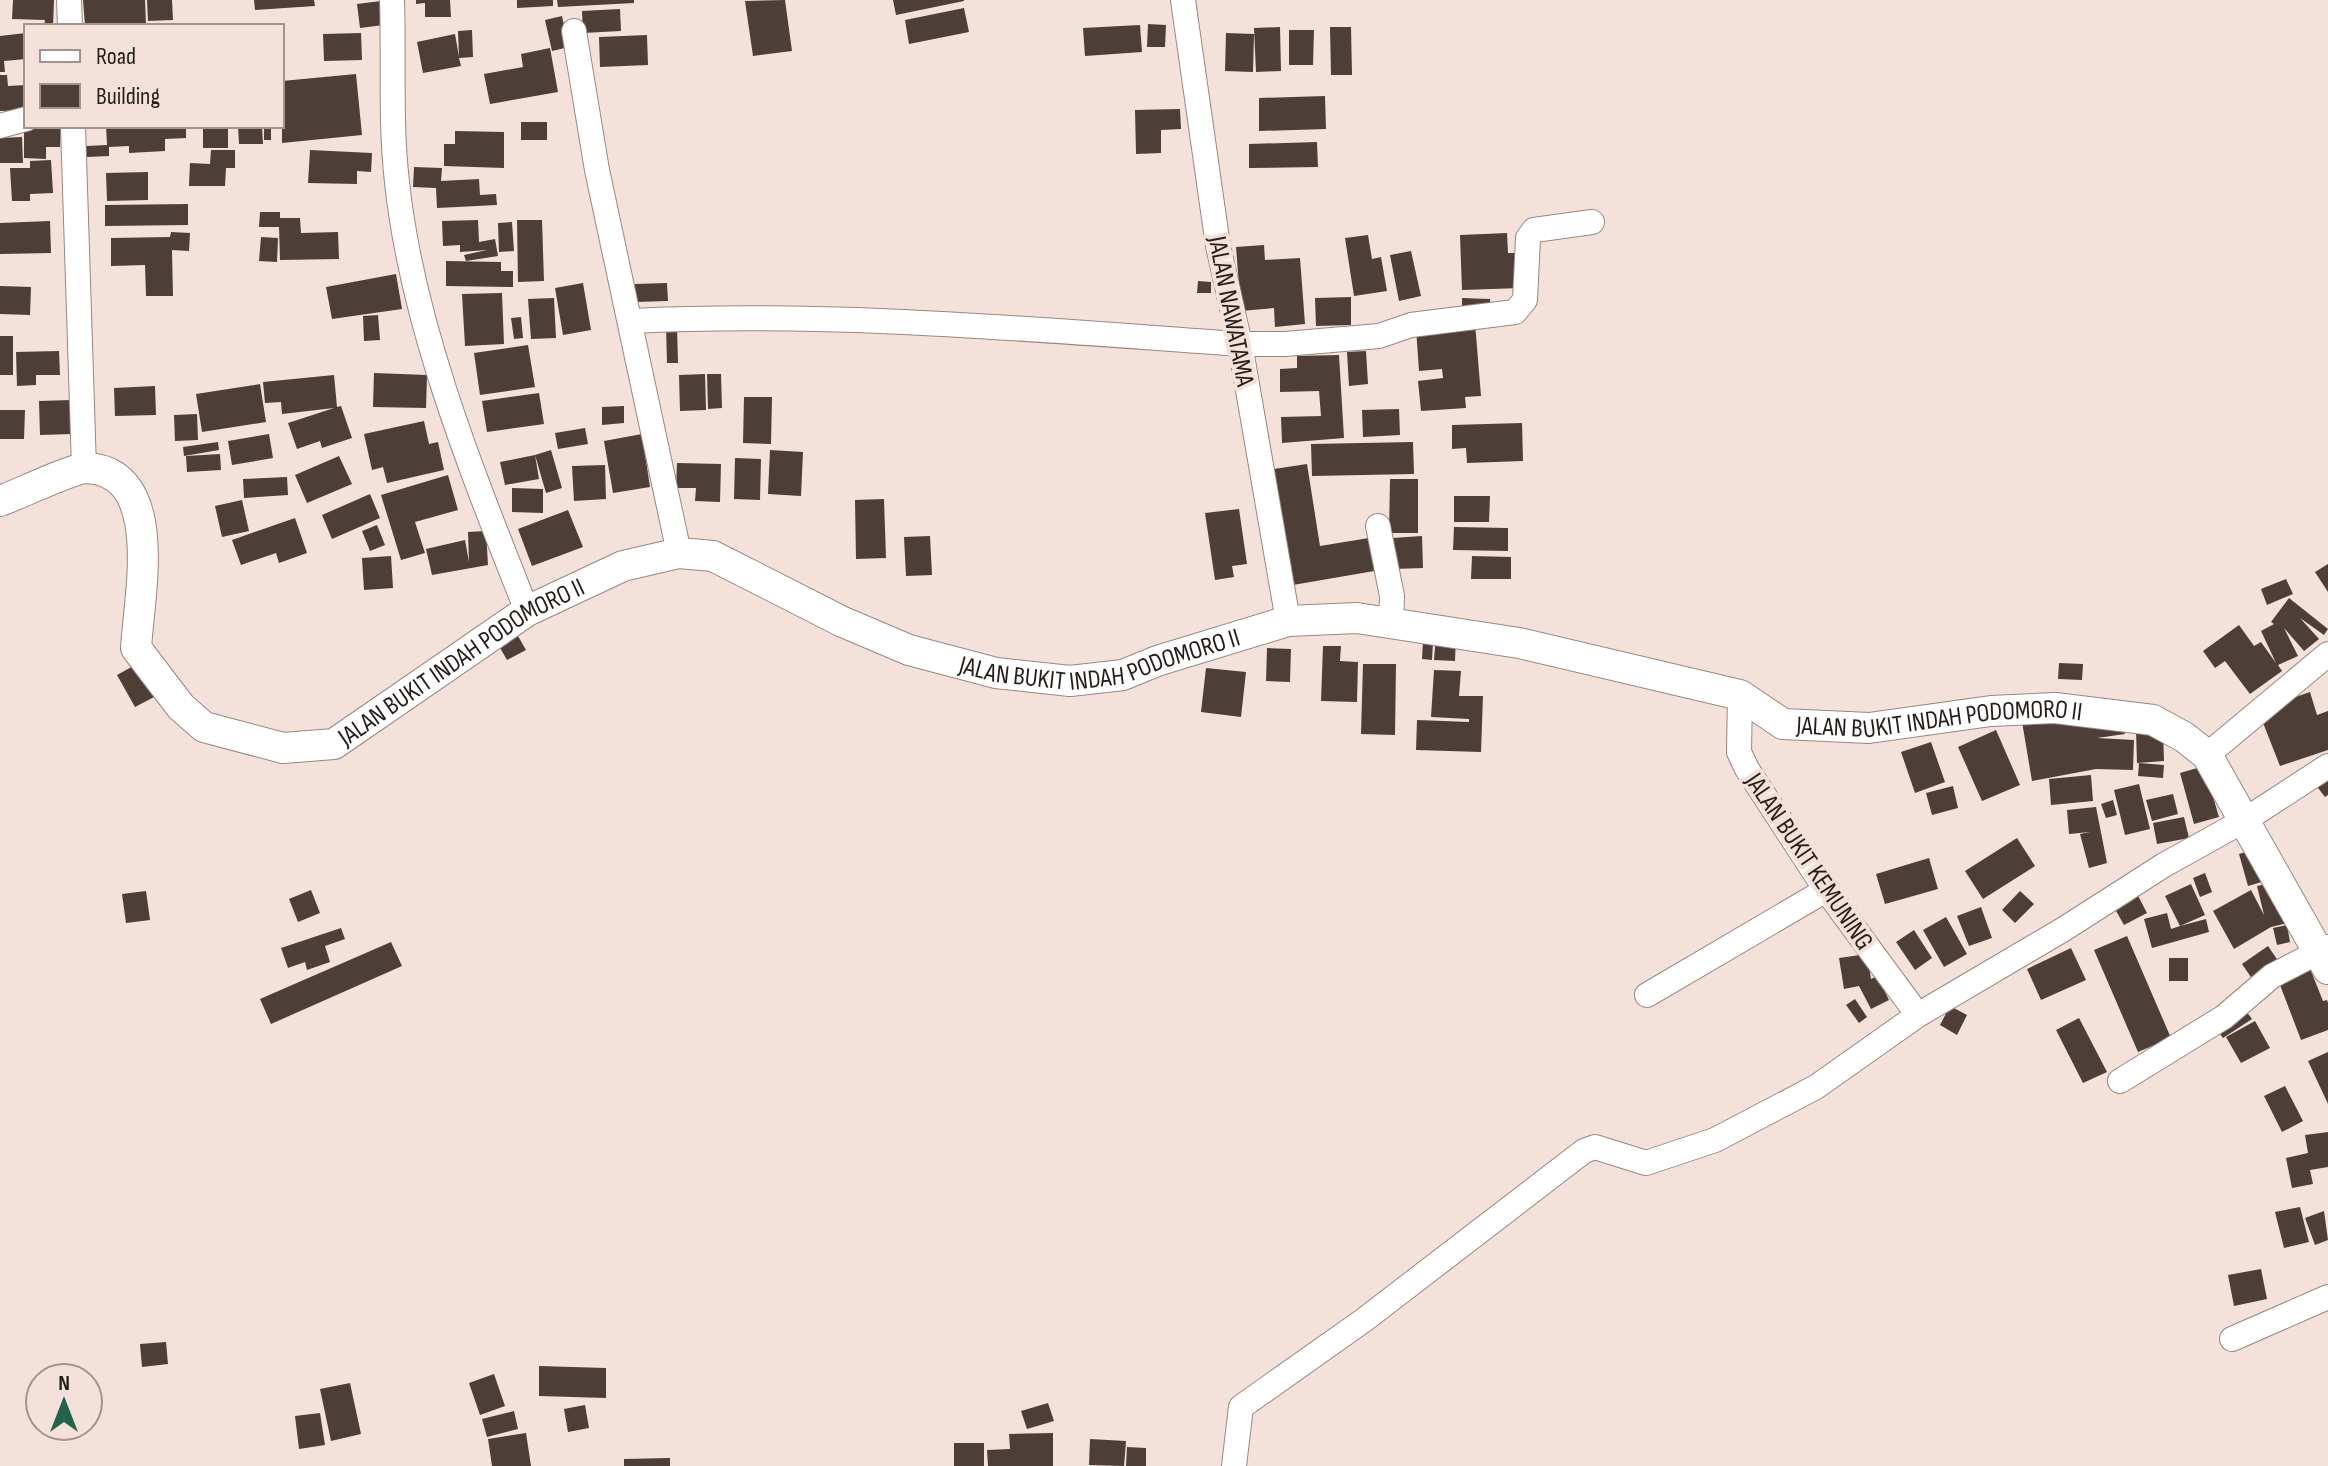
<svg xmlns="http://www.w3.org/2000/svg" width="2328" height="1466" font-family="'Sofia Sans Condensed',sans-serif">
<rect width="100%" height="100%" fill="#f4e1da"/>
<path fill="#4d3e38" d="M13,0H54L53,26H44L45,20L12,19Z
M83,0H145L146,26L85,25Z
M147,0H172L173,20L148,21Z
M254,0H314L315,6L255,10Z
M416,0H450L451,17H425V3L416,4Z
M517,0H553V6L517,8Z
M557,0H634V3L558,7Z
M785,0L792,51L753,56L745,1Z
M893,0H964V1L896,15Z
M381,1L384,25L360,28L357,4Z
M964,8L969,32L909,44L905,20Z
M620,9L621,31L583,33L582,11Z
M562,16L569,47L552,51L545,20Z
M148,23H179V26H148Z
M1148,24L1166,25L1165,47H1147Z
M1140,25L1142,52L1085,56L1083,28Z
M1280,27L1281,71L1256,72L1254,28Z
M1330,27H1351L1352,75H1331Z
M472,30L473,57L459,58L461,66L423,73L417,42L455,34L459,57L458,31Z
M1289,30H1314L1313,65H1289Z
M26,33V59L4,61L5,72H0V36Z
M361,33L362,60L324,61L323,34Z
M1226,33L1254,34L1253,72L1225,71Z
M647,35L648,65L600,67L599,37Z
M550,48L558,92L490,104L484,74L523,67L521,54Z
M356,74L362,135L282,143V81Z
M0,75H7L8,86L26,85V110L0,111Z
M1325,96L1326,129L1259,131V98Z
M1180,109L1181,129L1161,130V153L1136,154L1135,110Z
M521,122H547V140H521Z
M24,126L61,127L60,147H46V159L24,158Z
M106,126H186V138L165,139V151L129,153V146L109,147V156L87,157L86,146L107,145Z
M203,126H228V148H203Z
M238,126H262L263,144H239Z
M264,126H271V140H264Z
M455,131L504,132V168L444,166V144H455Z
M22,137L23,163H0V138Z
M1317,142L1318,167L1249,168V144Z
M211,150H235V168H226L225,186H189L190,163L210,164Z
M310,150L372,153L371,172L357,171V184L308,183Z
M51,160L53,193L30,194V201H12L10,168H30V161Z
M414,167L442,168L441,181L479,179L480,195L496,194L497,205L437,208L436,188L413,187Z
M148,172V200L107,201L106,173Z
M188,204V225L105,226V205Z
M260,212H280V218H300L301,233L338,232L339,259L280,260L279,227H259Z
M478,220L479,242L495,239L498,256L466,261L464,255L487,250L460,252V245L443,246L442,221Z
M517,220H542L544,281L518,282Z
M50,221L51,253L0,254V223Z
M512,222L514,251L499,252L498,223Z
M171,232L190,233L189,251L172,250L173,296H146L145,265L111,266V238L170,237Z
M1507,233L1508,253H1520L1521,288L1462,290L1460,235Z
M1368,235L1372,259L1381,257L1387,291L1354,296L1345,238Z
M261,237L278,238L277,262L259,261Z
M1264,245L1265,260L1300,258L1305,324L1275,327L1274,308L1241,311L1236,247Z
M1411,251L1421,296L1399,301L1390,255Z
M446,261L501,262V271H513V287L446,286Z
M396,274L402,309L332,319L326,287Z
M1198,281L1211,282V293H1197Z
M583,283L591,330L563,335L555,288Z
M667,283L668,301L635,302V284Z
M0,286L31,287L30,315L0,314Z
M502,293L504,344L465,346L462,294Z
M1351,297V325L1316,326L1315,298Z
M554,298L556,338L531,339L528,299Z
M1462,298L1490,299V311H1462Z
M378,315L380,340L364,341L363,316Z
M521,317L523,338L514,339L511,318Z
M1475,323L1481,396L1465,397L1466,408L1421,411L1418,381L1443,378L1442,369L1419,371L1416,328Z
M666,326H677L678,363H667Z
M0,336H13V375H0Z
M528,345L535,387L480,395L474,353Z
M59,351L60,375H36V385L17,386L16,352Z
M1366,351L1368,384L1349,386L1347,352Z
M1339,355L1344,438L1282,443L1281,417L1321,416L1319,391L1280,392V369L1297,368V356Z
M374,373L427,375L426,408L373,407Z
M705,374L706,410L680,411L679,375Z
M707,374H721L722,408L708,409Z
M334,375L337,407L341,406L352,438L322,448L320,441L297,449L288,423L334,408L282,414L281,402L265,403L263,382Z
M260,384L266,422L202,432L196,394Z
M155,386L156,415L115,416L114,388Z
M539,393L544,424L487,432L482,401Z
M744,397H772L771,444L743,443Z
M71,400L72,434L40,435L39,401Z
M624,406V423L602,425V407Z
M1399,409L1400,435L1363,437L1362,410Z
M0,410H25L24,439H0Z
M197,414L198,440L175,441L174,415Z
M424,421L429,444L438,442L444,470L387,483L383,467L372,470L364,434Z
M1522,423L1523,461L1467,463L1466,448L1452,449V425Z
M585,428L588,444L558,449L555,433Z
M269,434L273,458L232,465L228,441Z
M642,434L650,487L613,493L604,441Z
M218,442L219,450L184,456L183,447Z
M1413,442L1414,474L1312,476L1311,444Z
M551,450L562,488L546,493L535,455Z
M770,450L803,452L801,496L768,494Z
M220,454L221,470L187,472L186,456Z
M535,455L539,479L505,485L500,462Z
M339,456L352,484L307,503L295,475Z
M735,458L761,459L760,500L734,499Z
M677,463L721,464L720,502L695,501L696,488H676Z
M1307,464L1320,546L1375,537L1380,570L1293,585L1274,469Z
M605,465L606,499L574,501L572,466Z
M448,475L458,510L415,522L425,553L401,560L381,495Z
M287,477L288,495L244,498L243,479Z
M1390,479H1418V533H1389Z
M512,488L543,489V513L512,512Z
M370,494L380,518L332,539L322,515Z
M1454,496H1490L1489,522H1454Z
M884,499L886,558L856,559L855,500Z
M242,500L249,531L222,537L215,506Z
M1239,509L1247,564L1232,566L1234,577L1215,580L1205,513Z
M568,510L583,547L532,566L518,529Z
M295,518L307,553L279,563L276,553L241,565L232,540Z
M377,525L385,545L370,551L362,531Z
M1454,527L1508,528V551L1453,550Z
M486,531L488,565L432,575L426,549L465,540L469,562L468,532Z
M930,536L932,575L906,576L904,537Z
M1422,536L1423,568L1393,569L1392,538Z
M391,556L393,588L364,590L362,558Z
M1472,556L1511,557V579H1471Z
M2328,564V592L2315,572Z
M2286,579L2293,594L2267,605L2261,589Z
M2289,598L2328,629L2324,635L2300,618L2319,639L2304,651L2284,628L2298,656L2278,665L2282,671L2250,694L2225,661L2215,668L2203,651L2239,625L2254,646L2261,642L2276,663L2261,631L2274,624L2271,622Z
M1436,635L1456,636L1455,661L1434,660Z
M518,636L526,650L507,660L499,646Z
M1423,641H1433L1432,660L1422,659Z
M1323,646H1341L1340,661L1358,662L1357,702L1321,701Z
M1267,648L1291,649L1290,682L1266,681Z
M2059,663L2083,664L2082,680L2058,679Z
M137,664L156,696L135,707L117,675Z
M1363,664H1396L1395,735L1361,734Z
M1206,668L1246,672L1241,717L1201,712Z
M1434,670L1461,671L1459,696H1483L1481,752L1416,750L1417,720L1469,722V719L1431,717Z
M2310,692L2317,715L2328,711V750L2280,766L2258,710Z
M2119,702L2125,734L2097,738L2134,740L2133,770L2096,769L2032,781L2020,710Z
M2163,729L2164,761L2137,763L2136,730Z
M1996,730L2020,785L1982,801L1958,747Z
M1931,742L1945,782L1915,793L1901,752Z
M2139,763L2164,765L2163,778L2138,776Z
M2204,766L2219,817L2194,824L2180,773Z
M2328,773V795L2325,797L2315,784Z
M2091,775L2093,801L2051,805L2049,779Z
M2139,784L2150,829L2125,835L2114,790Z
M1953,786L1958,808L1932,815L1926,793Z
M2173,794L2178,814L2152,821L2146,800Z
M2113,800L2117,815L2106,818L2101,804Z
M2096,807L2107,863L2089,868L2080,834L2090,832L2069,834L2067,810Z
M2184,817L2189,838L2157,844L2153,823Z
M2017,838L2035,866L1983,899L1965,871Z
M2263,847L2272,879L2248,886L2239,854Z
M1929,858L1938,889L1885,904L1876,874Z
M2205,873L2212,892L2200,897L2193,878Z
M2290,878L2303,933L2291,936L2288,923L2271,927L2234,949L2213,911L2251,890L2264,915L2257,886Z
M2191,884L2205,915L2180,926L2206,919L2209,932L2152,948L2144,919L2167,913L2171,929L2180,926L2165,896Z
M2134,888L2147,913L2124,925L2110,900Z
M311,890L320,913L298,922L289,899Z
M146,891L150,920L126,923L122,894Z
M2020,891L2034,904L2015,923L2002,910Z
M1981,907L1992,938L1969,946L1957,916Z
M1946,917L1967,954L1944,967L1923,930Z
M2287,925L2290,942L2277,945L2273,928Z
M341,928L345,939L325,946L330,962L307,970L305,962L288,968L281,948Z
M1914,930L1932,958L1915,970L1896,942Z
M2127,936L2171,1038L2138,1052L2094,950Z
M391,942L402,966L271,1024L260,999Z
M2268,946L2281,965L2255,983L2242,964Z
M2071,948L2086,980L2041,1000L2027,969Z
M1867,954L1871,979L1877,976L1889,1000L1871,1009L1859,986L1844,989L1839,958Z
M2169,958H2188V981H2169Z
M2309,966L2323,1001L2327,1000L2328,1003V1030L2301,1040L2277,977Z
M1855,999L1867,1017L1859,1023L1846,1005Z
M1950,1006L1967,1015L1957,1035L1940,1025Z
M2243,1007L2252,1019L2223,1038L2215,1027Z
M2079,1018L2107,1072L2083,1083L2056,1030Z
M2255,1021L2270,1048L2241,1063L2226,1037Z
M2328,1052V1104L2308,1061Z
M2285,1086L2303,1121L2282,1132L2264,1096Z
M2328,1132V1167L2310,1170L2313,1184L2292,1188L2286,1158L2308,1153L2305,1135Z
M2300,1207L2309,1242L2284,1248L2275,1212Z
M2324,1211L2328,1240L2315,1245L2305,1218Z
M2261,1269L2267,1299L2234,1306L2228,1275Z
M166,1342L168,1364L142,1367L140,1344Z
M539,1366L606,1368V1398L539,1396Z
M494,1374L505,1406L480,1415L469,1383Z
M350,1383L361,1434L331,1441L320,1389Z
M1048,1403L1054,1421L1027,1429L1021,1411Z
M585,1405L589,1428L568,1432L564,1409Z
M514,1411L518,1429L487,1437L482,1419Z
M320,1413L325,1445L299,1449L295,1416Z
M526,1433L531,1466H492L488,1439Z
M1053,1433V1466H988L987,1450L1010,1449L1009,1434Z
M1090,1439L1126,1441L1124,1466L1089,1465Z
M954,1443H984V1466H954Z
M1127,1447L1146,1448V1466H1126Z
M670,1458V1466H624V1459Z"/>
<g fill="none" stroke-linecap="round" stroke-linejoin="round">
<g stroke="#988781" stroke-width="26">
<path id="minor" d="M69,0L70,26
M392,0C394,60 390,122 397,182C412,326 474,477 527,611
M1183,0L1218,246L1240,344L1288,621
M574,31L597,170L679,553
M0,126L26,119
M73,126L84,468
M631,321C834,311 1037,330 1240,344H1285L1379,336L1411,325L1515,312L1525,300L1528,238L1534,230L1592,222
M1378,526L1392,596L1391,625
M1740,695L1739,752L1747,769L1826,890L1918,1015
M2207,755L2328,654
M1647,995L1826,890
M2120,1081L2224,1017L2272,976L2328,947
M2232,1339L2328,1297
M1234,1466L1241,1407L1364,1320L1584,1151L1595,1147L1646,1163L1715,1140L1816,1087L1918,1015L2064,929L2164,865L2245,820L2328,766"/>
</g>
<g stroke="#988781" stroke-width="32">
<g id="tertiary">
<path id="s1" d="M0,501C17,495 73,468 87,468C166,472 139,596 136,648L181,707L204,727L283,748L334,744L527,611L623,566L679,553L713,556L843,622L909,650L996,673L1070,681L1123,675L1157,661L1288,621L1357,618L1519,643L1740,695L1783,724L1869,728L1991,711L2055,708L2153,720L2184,737L2207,755L2328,969"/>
</g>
</g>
<use href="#minor" stroke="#fff" stroke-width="24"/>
<use href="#tertiary" stroke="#fff" stroke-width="30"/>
</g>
<g text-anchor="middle" stroke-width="8" stroke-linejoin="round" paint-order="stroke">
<g font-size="26" fill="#241d1a" stroke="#f4e1da">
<text transform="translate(1232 311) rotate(79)" y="9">JALAN NAWATAMA</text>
<text dy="9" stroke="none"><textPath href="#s1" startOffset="1386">JALAN BUKIT INDAH PODOMORO II</textPath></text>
<text dy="9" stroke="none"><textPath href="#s1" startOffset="692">JALAN BUKIT INDAH PODOMORO II</textPath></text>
<text dy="9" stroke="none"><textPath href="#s1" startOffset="2250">JALAN BUKIT INDAH PODOMORO II</textPath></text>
<text transform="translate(1810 861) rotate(56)" y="9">JALAN BUKIT KEMUNING</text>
</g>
</g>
<rect x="24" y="24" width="260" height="104" fill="#f4e1da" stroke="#a1938d" stroke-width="2"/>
<rect x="40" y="50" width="40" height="12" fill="#ffffff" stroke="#a1938d" stroke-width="2"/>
<text x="96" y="64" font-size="24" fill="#241d1a">Road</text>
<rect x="40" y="84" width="40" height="24" fill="#4d3e38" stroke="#a1938d" stroke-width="2"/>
<text x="96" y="104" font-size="24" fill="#241d1a">Building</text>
<g transform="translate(64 1402)"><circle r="38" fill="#f4e1da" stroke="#a1938d" stroke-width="2"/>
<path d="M0-6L14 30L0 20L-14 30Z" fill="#24624e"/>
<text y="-12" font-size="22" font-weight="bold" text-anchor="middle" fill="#241d1a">N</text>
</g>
</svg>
